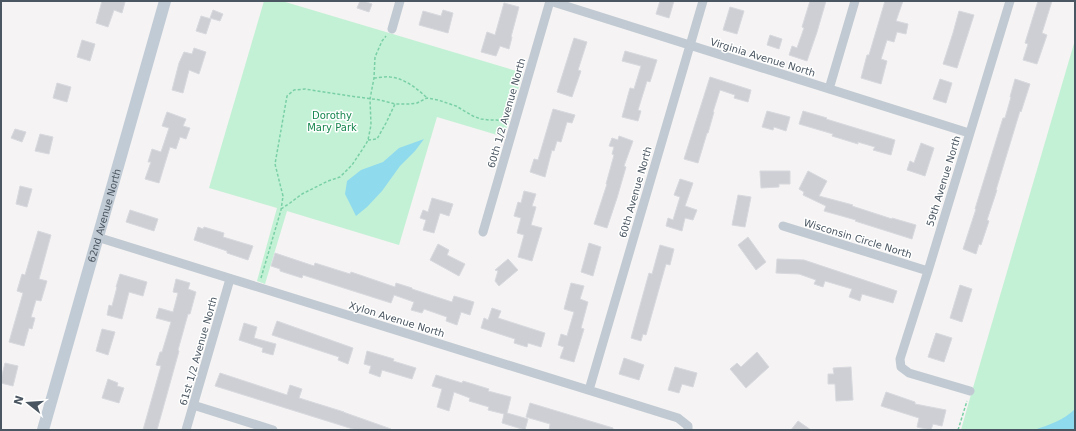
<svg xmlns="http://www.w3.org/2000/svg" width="1076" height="431" font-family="'DejaVu Sans',sans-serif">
<rect width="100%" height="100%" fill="#f5f3f3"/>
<path fill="#c3f1d5" d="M264,1H282L523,73L504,137L437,117L399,245L287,211L265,284L257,281L277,208L209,188Z
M1075,40V430H961L970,398Z"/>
<path fill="#90daee" d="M424,139L415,151L400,166L382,191L367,207L356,216L345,194L347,181L361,170L383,162L399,148Z
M1075,409V430H1034C1049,425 1064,420 1075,409Z"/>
<path fill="#cdcfd5" stroke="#d7d9de" d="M102,1H121L125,2L122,13L114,10L108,27L96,23Z
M360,1H364L372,4L369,12L357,8Z
M660,1H674L669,18L656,14Z
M810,1H826L817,32L807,61L789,55L792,46L797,48L804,28L802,27Z
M885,1H903L896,21L908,24L906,34L897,32L894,42L887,40L881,59L887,61L881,84L861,78L867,55H869Z
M1038,1H1052L1042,33L1047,35L1037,64L1023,60L1028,44L1025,43Z
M504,3L519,7L511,37H512L509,49L500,46L496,56L481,52L487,32L495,35Z
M730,7L744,11L737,34L723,30Z
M213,10L223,14L220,21L210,18Z
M443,10L453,13L448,33L419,25L423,11L441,16Z
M959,11L974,15L957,68L943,64L953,33Z
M201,16L211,19L206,34L196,31Z
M770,35L782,39L779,49L767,45Z
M574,38L587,42L578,70L581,71L572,97L557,92Z
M82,40L95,44L90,61L77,57Z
M194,48L206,52L199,74L189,70L183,93L172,90L179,63L184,52L192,54Z
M625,51L657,60L650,82L647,81L638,110L641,111L638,121L622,117L630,88L634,89L641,66L622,61Z
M710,77L751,90L748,102L734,98L735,95L720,90L713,112H714L708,133H707L698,163L684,159Z
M940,79L952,83L946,103L933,99Z
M1015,79L1030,84L1021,112L1020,111L996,190H997L987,220L989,221L981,245L979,244L976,254L963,249L976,209H975L1003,118H1005L1011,97H1010Z
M57,83L71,87L67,102L53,98Z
M553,109L575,115L572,123L567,122L561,142L557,141L554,151L552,150L545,177L530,172L534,159L538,160Z
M767,111L790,117L786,131L774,127L773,130L762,127Z
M803,111L827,118L826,119L895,140L891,155L873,150L875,147L858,142V144L832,136L833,134L799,124Z
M167,112L186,119L183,126L190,128L186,139L180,137L176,149L170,147L159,183L145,179L151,162H148L152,149L161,152L169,128L162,126Z
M15,129L26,132L22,142L11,138Z
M40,134L53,137L49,154L35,151Z
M619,136L633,141L624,166L626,167L617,198L607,228L594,224L607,184H606L614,155L612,154L614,147L609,146L612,138L618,140Z
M921,143L934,148L925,176L907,170L910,161L914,163Z
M760,171H790V184H779V187L761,188Z
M808,171L827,181L819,196L853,205L852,206L892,219V218L916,225L912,239L855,221L856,220L824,211L826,206L803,195L804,192L799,189Z
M680,179L693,183L685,206L697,210L693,220L685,218L682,231L666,226L668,218L673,220L680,197L674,195Z
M20,186L32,189L27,207L16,204Z
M524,191L536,194L532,206L536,207L531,225L542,228L532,261L518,257L524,235L517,233L521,218L514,216L518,202L521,203Z
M738,195L751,197L745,227L732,225Z
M432,198L453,204L449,216L440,213L434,233L423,230L426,220L420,218L423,210L428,212Z
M130,210L158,219L154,231L126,222Z
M198,227L203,229L204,227L224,233L223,237L253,246L248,260L227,253V251L194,240Z
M38,231L51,235L39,279L47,281L41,301L36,300L31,317L35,318L32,329L29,328L24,346L9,342L23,293L17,291L22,274L25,275Z
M748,237L766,262L756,270L738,245Z
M589,243L601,247L593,276L581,272Z
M438,244L449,250L447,255L465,264L459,276L430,260Z
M660,245L674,249L670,265L666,264L646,335L643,334L641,341L631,338L649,273L652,274Z
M275,253L314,266L315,263L350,274L351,272L395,287L396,283L412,288V289L452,302L454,296L474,302L470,315L461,312L457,325L446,321L447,317L424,309L422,313L411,310L414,302L394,295L391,303L303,275L302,278L280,271V269L271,266Z
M508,259L518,270L499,286L495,281L498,271L495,270Z
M777,259L804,260L897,291L893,303L862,294L860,301L849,297L852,289L825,281L823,287L814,284L816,280L799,274L776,273Z
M120,274L147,282L143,296L129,292L122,319L107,315L109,305L112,306L117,287H116Z
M176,279L190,283L188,289L196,292L190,314H188L178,350L179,351L157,430H143L161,366L156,365L160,352H162L171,322L156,318L159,308L173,312L178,293L173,292Z
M571,283L584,286L580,299L588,302L581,328L584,329L574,362L560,358L564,347L558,345L561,334L567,336L574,312L564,309Z
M960,285L972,289L962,322L950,318Z
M492,308L501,311L498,318L545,333L541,347L528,343L527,347L514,343L515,339L481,328L484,318L488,320Z
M277,321L353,348L348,364L338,360L339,357L272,335Z
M244,323L257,327L254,338L276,344L273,355L262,352L263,348L239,340Z
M102,329L115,332L108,355L96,351Z
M936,333L952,338L944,362L928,357Z
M367,351L394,359L393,361L416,368L412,379L382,370L380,377L369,373L371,366L364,364Z
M757,352L769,367L746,388L730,369L737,363L741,367Z
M624,358L644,365L639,380L619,374Z
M5,363L18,366L13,386L1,383V379Z
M675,367L697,373L693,387L682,384L679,393L668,390Z
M851,367L853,400L836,401L835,384H828V374H834L833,368Z
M220,373L287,395L290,385L302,389L299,398L344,412H343L391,429V430H356L215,386Z
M436,375L462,383L463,381L489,389L488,391L511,397L507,413L528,419L525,430L502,423L504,414L488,410L489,407L469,401L470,398L454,392L449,411L437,407L442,389L432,386Z
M108,379L118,383L117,386L124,388L119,403L102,398Z
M886,392L915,402V404L946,410L942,426L933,424L931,430L917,427L919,418L881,406Z
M530,403L613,428V430H549L550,424L526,417Z
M798,421L811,430H791Z"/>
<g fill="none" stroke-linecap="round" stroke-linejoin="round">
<path stroke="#7ad0a6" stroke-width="1.5" stroke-dasharray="3 2" stroke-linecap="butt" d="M374,78C379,78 385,76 390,77C404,78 418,89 427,98
M368,140L377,139L386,123L395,104
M281,209L290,203L302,194L328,181L340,177L352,165L366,144L368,140L371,125L370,99L374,78L375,57L382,41L386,36
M261,278L281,210L283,196L275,164L287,96L294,90L305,89L350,96L380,100L395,104H410L417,103L427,98L438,100L456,106L473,116L481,119L489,120H497L504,122
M958,430L967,401"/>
<path stroke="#c1cad2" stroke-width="9" d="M550,1L969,133
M392,29L400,1
M829,89L855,1
M783,226L928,271
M483,232L550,1
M97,237L678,418L688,426V430
M589,390L703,1
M970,391L909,373L901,367L900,359L928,271L1010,1
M193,405L273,430
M186,430L230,279"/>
<path stroke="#c1cbd6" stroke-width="12" id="s1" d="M43,430L165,1"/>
</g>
<g text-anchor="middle" stroke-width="3" stroke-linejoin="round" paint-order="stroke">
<g font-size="10" fill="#4a5661" stroke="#fff">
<text transform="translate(763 57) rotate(17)" y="4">Virginia Avenue North</text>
<text transform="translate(506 113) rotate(-74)" y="4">60th 1/2 Avenue North</text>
<text transform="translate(943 181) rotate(-73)" y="4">59th Avenue North</text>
<text transform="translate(635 192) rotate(-74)" y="4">60th Avenue North</text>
<text dy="4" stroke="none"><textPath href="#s1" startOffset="223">62nd Avenue North</textPath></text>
<text transform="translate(858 238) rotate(17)" y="4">Wisconsin Circle North</text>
<text transform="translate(397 319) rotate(17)" y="4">Xylon Avenue North</text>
<text transform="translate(198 351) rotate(-74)" y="4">61st 1/2 Avenue North</text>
</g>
<g font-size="10" fill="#17864f" stroke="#fff">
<text x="332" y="119">Dorothy<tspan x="332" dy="12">Mary Park</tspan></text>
</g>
</g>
<rect width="1076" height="431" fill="none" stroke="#4a5661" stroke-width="4"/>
<g transform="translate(28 403) rotate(287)" stroke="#ffffff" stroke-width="3" paint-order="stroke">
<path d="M0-3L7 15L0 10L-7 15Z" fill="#4a5661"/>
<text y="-6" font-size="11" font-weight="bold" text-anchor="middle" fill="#4a5661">N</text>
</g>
</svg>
